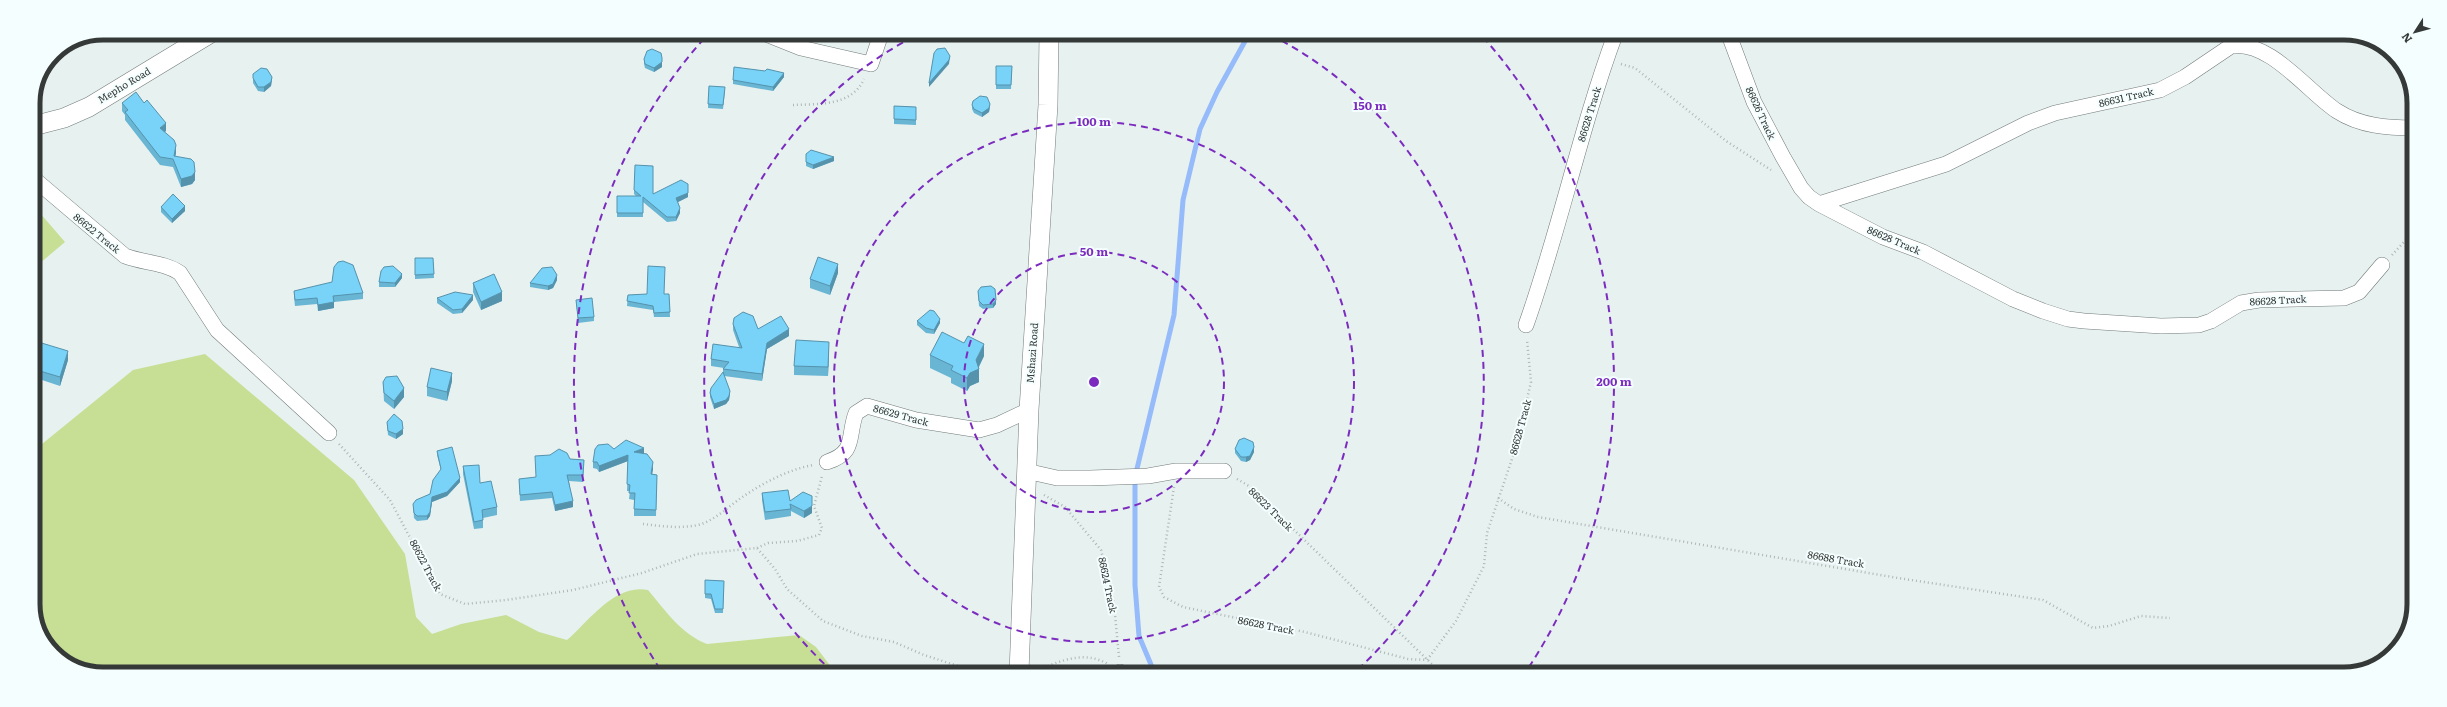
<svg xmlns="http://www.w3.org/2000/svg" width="2447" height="707" font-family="Literata,serif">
<rect width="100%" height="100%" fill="#e7f1f0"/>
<path fill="#c6df95" d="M33,205L65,242L33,269Z
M205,354L354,480L405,554L416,617L432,634L461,624L506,615L539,632L567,640C589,621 615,583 648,590C666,611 681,634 707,644L799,635L816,647L835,672H85L50,650L33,609V443L42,444L133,370Z"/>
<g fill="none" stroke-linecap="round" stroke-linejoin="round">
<path stroke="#96bbfb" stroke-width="5" d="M1157,673L1152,667L1139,636L1135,585V477L1174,315L1183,200L1200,129L1217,92L1249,34"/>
<g stroke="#727b7a" stroke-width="16">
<path id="minor" d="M766,34L801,48L871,64L881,34
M1729,35L1754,102L1783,157L1801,188L1809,197L1819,204L1883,237L1923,252L2013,299L2043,311L2068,319L2084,321L2161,326L2199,325L2211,321L2241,303L2259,300L2344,298L2359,292L2382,265
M33,178L125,256C143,263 164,262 180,273L217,330L329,433
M1819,204L1946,164L2028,123L2055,113L2160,90L2185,77L2231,46C2269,39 2308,92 2337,111C2360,126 2388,128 2414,128
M1526,325C1560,229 1580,130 1615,35
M827,462C857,452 847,437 856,413L867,406L916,420L979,430L997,425L1029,410
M1026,471L1057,478H1090L1148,476L1176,471H1224
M1120,672L1121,673"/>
</g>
<g stroke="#727b7a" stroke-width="20">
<path id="tertiary" d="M33,126L64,118L89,107L211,33
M1019,673L1029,410L1048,105L1049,34"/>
</g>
<path stroke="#afb7b6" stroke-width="2.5" stroke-dasharray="1 3" stroke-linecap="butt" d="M1621,64L1635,68L1726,141L1771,170
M793,105C819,104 852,106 864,79
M2392,255L2413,232
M339,444L390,500L440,594L465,604L506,600L573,590L642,573L697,554L757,548L775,569L787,589L823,621L862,636L894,642L924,655L961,667L994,673
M1237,479L1249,486L1441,673
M1174,487L1159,587L1164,597L1183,607L1305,632L1408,659L1427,660L1456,621L1484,566L1487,533L1515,450L1531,382L1527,340
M1044,495L1065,507L1101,550L1114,604L1119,657
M1498,498L1514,509L1538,517L1898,578L2043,600L2093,628L2109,626L2141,616L2170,618
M643,524C661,526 679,529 698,525C714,521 728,507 741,498C763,483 787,470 813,465
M757,548L768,543L797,541L819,535L822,528L814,506L822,476
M1037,671C1059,661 1084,650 1108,664"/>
<use href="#minor" stroke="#fff" stroke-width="15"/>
<use href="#tertiary" stroke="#fff" stroke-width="19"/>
</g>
<path fill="#68b5d4" d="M644,59L662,62V67L654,72L645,68L644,64Z
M996,66H1012L1011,89H996Z
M765,71L784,77L773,91L733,84V80Z
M253,78L272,81L271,86L264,92L258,91L253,83Z
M709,86L725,91L723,109L708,108Z
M122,103L166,131L164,132L176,153L175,157L195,180L192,184L181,187L173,167L160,165L125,120V115L122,111Z
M972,105L990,108L989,112L982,117L974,113L972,109Z
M894,106L916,107V125L894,124Z
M806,154L834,161L813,169L806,166Z
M688,184V197L678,202L680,213L676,221L667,222L643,202V217H617V196H636L634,194V190L653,194Z
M161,207L185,211L172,223L161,212Z
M415,258H433L434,278L415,279Z
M838,273L830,295L810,288V279Z
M402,278L395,287H379V282Z
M557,280L553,288L548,290L530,287V283Z
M473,283L502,301L481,310L473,292Z
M294,291L363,293V299L334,302V308L318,311L317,304L295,306L294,297Z
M978,291L996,304L993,308L983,309L979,306Z
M669,294L670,317H654L653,310L627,306L628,295Z
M437,298L473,300L462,313L453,314L437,303Z
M576,300L594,317V321L578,323Z
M917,321L940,323L934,334L926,333L917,325Z
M733,324L789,336L767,349L762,381L724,376L730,395L729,400L726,404L714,409L710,397V393L723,373V369L724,368L711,366V359L739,347L733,330Z
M33,348L68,360L60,386L33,377Z
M829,351L828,376L794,375V366Z
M930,355L984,356L979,367V382L970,386L967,391L951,383V378L930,368Z
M452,381L447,401L427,396V387Z
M383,382L404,397L394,409L384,401Z
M387,422L403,434L396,439L388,435Z
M614,449L644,454L653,469L652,474L657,475L656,516H634V500L629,499L630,491H627L628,461L599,472L597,469L593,468V462Z
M1235,449L1254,452L1250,460L1246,462L1241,461L1235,453Z
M437,451L460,482L447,496L432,502L430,516L427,520L417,521L414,518L413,504L430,494L441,470L437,455Z
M570,459L584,460L583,482L569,481L573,507L555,511L552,498L520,501L519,479L536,478Z
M463,466L480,483L497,507V515L483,518V528L474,529L463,474Z
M762,493L790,501L812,513L804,518L791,511V516L765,520L762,500Z
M705,580L724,581L723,613H715L711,599L705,598Z"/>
<path fill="#5593ad" d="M950,56L949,64L929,87V83Z
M662,58V67L654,72V68Z
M784,73V77L773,91V87Z
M272,77L271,86L264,92V87Z
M990,104L989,112L982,117V113Z
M166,123V131L160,136V128Z
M176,145V153L174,162V156Z
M834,157V161L813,169V165Z
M195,172V180L192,184L181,187V179Z
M688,193V197L676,203V198Z
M185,206V211L172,223V219Z
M680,208V213L676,221V217Z
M838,264V273L830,295V286Z
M402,274V278L395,287V283Z
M557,275V280L553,288L548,290V286Z
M502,292V301L481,310V302Z
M473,295V300L462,313V309Z
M996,300V304L993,308V304Z
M334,302V308L318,311V305Z
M940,319V323L934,334V330Z
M789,329V336L767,349L762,381V374L767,343Z
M829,342V351L828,376V367Z
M984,344V356L977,370L979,369V382L970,386L967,391V378Z
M68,351V360L60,386V377Z
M452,373V381L447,401V392Z
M404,388V397L394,409V401Z
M730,391L729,400L726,404L714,409V404Z
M403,429V434L396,439V434Z
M1254,447V452L1250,460L1246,462V457Z
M644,448V455L634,452Z
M628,455V461L599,472V466Z
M653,462V469L651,481V474Z
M460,478V482L447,496L432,502L430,516L427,520V516L432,497Z
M573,501V507L555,511V505Z
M812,506V513L804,518V511Z"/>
<path fill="#79d2f7" stroke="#5593ad" d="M945,48L950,56L949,60L929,83L934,53L937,49Z
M652,49L661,53L662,58V62L654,68L645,64L644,59L647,51Z
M996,66H1012L1011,85H996Z
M734,67L765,71L767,69L784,73L773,87L733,80Z
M261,68L267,69L272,77L271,82L264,87H258L253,78V74Z
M709,86L725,87L723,105L708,104Z
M136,92L144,103L147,100L166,123L160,128L174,140L176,145L174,156L191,159L194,162L195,172L192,176L181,179L173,159L160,157L125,112L128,110L122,103Z
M980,96L987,97L990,104L989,108L982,113L974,109L972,105L973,101Z
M894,106L916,107V120L894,119Z
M811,150L834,157L813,165L806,162V154Z
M635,165L653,166V194L681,180L688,184V193L676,198L680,208L676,217H667L643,197V213H617V196H641L634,190Z
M173,194L185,206L172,219L161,207Z
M818,257L838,264L830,286L810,279Z
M415,258H433L434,274L415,275Z
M343,261L353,265L363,293L333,296L334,302L318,305L317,298L295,300L294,291L332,282L334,267L338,262Z
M393,266L402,274L395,283L379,282L381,271L384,267Z
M648,266L665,267L664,294H669L670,312L654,313L653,306L627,301L628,295L647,294Z
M552,267L557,275L553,284L548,286L530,283L542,268Z
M494,274L502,292L481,302L473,283Z
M991,286L995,289L996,300L993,304L983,305L979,301L978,291L981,287Z
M455,292L473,295L462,309L453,310L437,298Z
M592,298L594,317L578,318L576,300Z
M930,310L934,311L940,319L934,330L926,328L917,321Z
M743,312L753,316L758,329L781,316L789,329L767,343L762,374L723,369L729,362L711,359L713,344L742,348L733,324L734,318Z
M942,332L964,343L968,336L984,344L976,360L979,369L970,373L967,378L951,370L953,366L930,355Z
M796,340L829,342L828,367L794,366Z
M35,341L68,351L60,377L33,369V348Z
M431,368L452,373L447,392L427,387Z
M723,372L730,391L729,396L726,400L714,404L710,393L711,388Z
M397,376L404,388L394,401L384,393L383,382L386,377Z
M394,414L402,421L403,429L396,434L388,431L387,422Z
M1244,438L1253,442L1254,447L1250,456L1246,457H1241L1235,449L1239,440Z
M626,440L644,448L634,452L647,454L653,462L651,474L657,475L656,510L634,509L635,493H629L630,485L627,484L628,455L599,466L597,462H593L595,449L598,445L608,444L614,449Z
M452,447L460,478L447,492L432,497L430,512L427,516H417L414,513L413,504L416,500L430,494L433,480L441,469L437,451Z
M559,449L567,453L570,459L584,460L583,475H567L573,501L555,505L552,492L520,495L519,479L536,477L535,456L550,455Z
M479,465L480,483L491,481L497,507L482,510L483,520L474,522L463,466Z
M788,490L790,501L803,492L812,496V506L804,511L790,504L791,509L765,512L762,493Z
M705,580L724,581L723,609H715L711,594H705Z"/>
<g fill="none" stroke="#7b2cbf" stroke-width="2" stroke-dasharray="7 5">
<circle cx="1094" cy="382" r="130"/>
<circle cx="1094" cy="382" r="260"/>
<path d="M833 672A390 390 0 0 1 917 35M1271 35A390 390 0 0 1 1355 672"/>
<path d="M660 669A520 520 0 0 1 708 34M1483 37A520 520 0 0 1 1525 673"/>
</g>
<g text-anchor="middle" stroke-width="4" stroke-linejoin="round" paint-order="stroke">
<g font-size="10" fill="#353938" stroke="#f5fefe">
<text transform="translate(124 85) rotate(-31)" y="4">Mepho Road</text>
<text transform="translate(2126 97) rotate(-13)" y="4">86631 Track</text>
<text transform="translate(1761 113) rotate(65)" y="4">86626 Track</text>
<text transform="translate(1589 114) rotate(-73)" y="4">86628 Track</text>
<text transform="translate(97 233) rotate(39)" y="4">86622 Track</text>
<text transform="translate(1894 240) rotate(23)" y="4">86628 Track</text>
<text transform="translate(2278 300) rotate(-3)" y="4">86628 Track</text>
<text transform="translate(1032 353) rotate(-86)" y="4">Mshazi Road</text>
<text transform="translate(901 415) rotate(15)" y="4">86629 Track</text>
<text transform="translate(1520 427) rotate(-75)" y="4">86628 Track</text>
<text transform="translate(1271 509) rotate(44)" y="4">86623 Track</text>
<text transform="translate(1836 559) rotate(10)" y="4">86688 Track</text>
<text transform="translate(426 565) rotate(62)" y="4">86622 Track</text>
<text transform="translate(1108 585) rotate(78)" y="4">86624 Track</text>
<text transform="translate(1266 625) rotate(11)" y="4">86628 Track</text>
</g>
</g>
<path d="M0 0H2447V707H0ZM103 40H2344A63 63 0 0 1 2407 103V604A63 63 0 0 1 2344 667H103A63 63 0 0 1 40 604V103A63 63 0 0 1 103 40Z" fill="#f5fefe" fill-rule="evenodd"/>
<path fill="none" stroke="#353938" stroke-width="5" d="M103 40H2344A63 63 0 0 1 2407 103V604A63 63 0 0 1 2344 667H103A63 63 0 0 1 40 604V103A63 63 0 0 1 103 40Z"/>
<circle cx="1094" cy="382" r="6" fill="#7b2cbf" stroke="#f5fefe" stroke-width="2"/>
<g font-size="12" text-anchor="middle" font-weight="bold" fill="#7b2cbf" stroke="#f5fefe" stroke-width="4" stroke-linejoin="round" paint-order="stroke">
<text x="1370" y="110">150 m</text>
<text x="1094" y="126">100 m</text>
<text x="1094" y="256">50 m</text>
<text x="1614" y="386">200 m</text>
</g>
<g transform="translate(2415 32) rotate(234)" stroke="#f5fefe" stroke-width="3" paint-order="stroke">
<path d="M0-3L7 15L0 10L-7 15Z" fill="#353938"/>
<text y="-6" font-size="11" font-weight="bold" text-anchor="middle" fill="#353938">N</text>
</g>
</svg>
